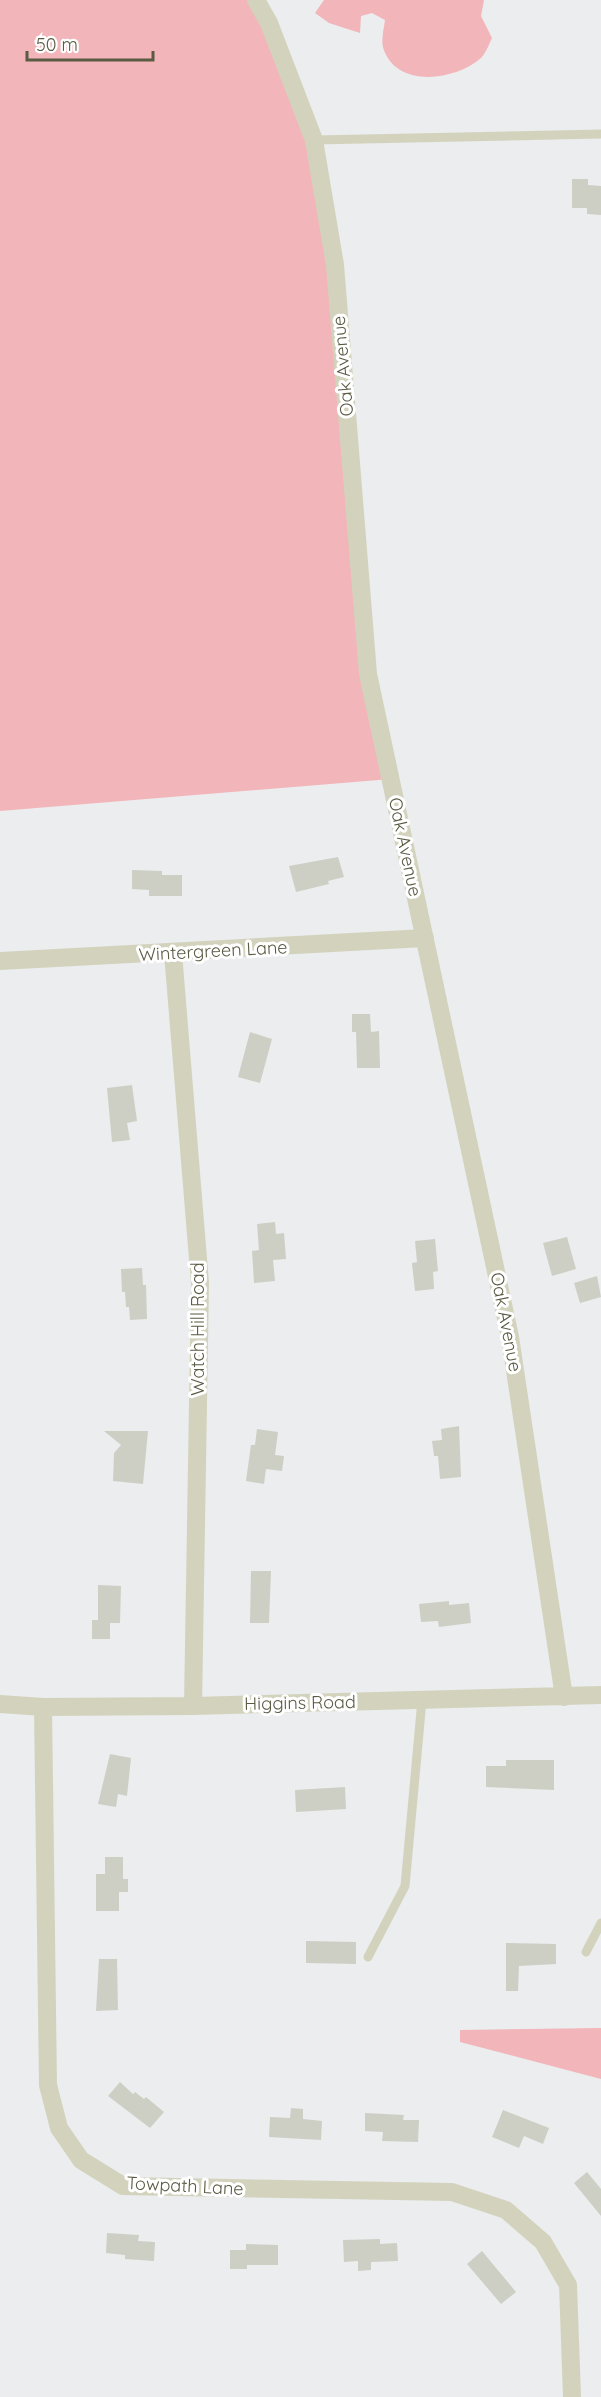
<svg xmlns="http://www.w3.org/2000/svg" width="601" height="2397" font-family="Quicksand,sans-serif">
<rect width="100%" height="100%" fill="#ebedef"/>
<path fill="#f2b5ba" d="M0,0H256L314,140L368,674L391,779L0,811Z
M324,0H484L481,16L492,38C489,44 486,53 481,58C455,81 395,89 383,47C381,40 384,28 385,20L372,13L361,16L360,33L329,23L315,13Z
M601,2028V2079L460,2042V2030Z"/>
<path fill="#cdcfc5" d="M572,179H588V185L601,186V215L587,214V208H572Z
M338,857L344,877L328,881L329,884L296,892L289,866Z
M132,870L162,871V875H182V896H149V890L132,889Z
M352,1014H370L371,1032L379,1031L380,1068H357L356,1032H352Z
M250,1032L272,1039L260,1083L238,1077Z
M132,1085L137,1121L127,1123L130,1140L112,1142L107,1088Z
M275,1222L276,1234L284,1233L286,1259L273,1260L275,1281L254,1283L252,1251L259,1250L257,1224Z
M567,1237L576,1269L552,1276L543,1243Z
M435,1239L438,1271L433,1272L434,1289L415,1291L412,1263L417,1262L415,1241Z
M142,1268L143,1285H146L147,1319L130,1320L129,1307H126L125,1292H122L121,1269Z
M597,1276L601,1297L580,1303L574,1283Z
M459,1426L461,1477L440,1479L438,1456H434L432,1441L442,1440L441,1429Z
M257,1429L278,1432L275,1455L284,1456L282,1471L266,1469L264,1484L246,1481L251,1445H255Z
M104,1431H148L143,1484L113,1481L114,1453L121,1445Z
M251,1571H271L269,1623H250Z
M98,1585L121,1586L120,1623H110V1639H92V1620H98Z
M449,1601V1605L469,1603L471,1623L439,1627L438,1621L421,1622L419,1604Z
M110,1754L131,1758L127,1796L118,1794L116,1807L98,1804Z
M506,1760H554V1790L486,1787V1766H506Z
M345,1787L346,1809L296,1812L295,1790Z
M105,1857H123V1879H128V1892H119V1911H96V1874H105Z
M306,1941L356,1942V1964L306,1963Z
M506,1943L556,1944V1964L519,1966L518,1991H506Z
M99,1959H117L118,2010L96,2011Z
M120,2082L133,2094L135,2092L144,2099L146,2097L164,2112L150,2128L108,2096Z
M291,2108L303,2109V2119L322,2121L321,2140L269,2137L270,2117L290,2118Z
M503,2110L549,2128L543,2144L524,2136L519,2148L492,2137Z
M365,2113L404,2115L403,2120H419L418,2142L382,2141L383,2132L365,2131Z
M587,2172L601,2189V2216L574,2183Z
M107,2233L139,2235L138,2241L155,2242L154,2261L125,2259V2255L106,2253Z
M380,2239V2244L397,2243L398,2261L371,2262V2270L358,2271V2261L344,2262L343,2240Z
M246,2244L278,2245V2265H247V2269H230V2250H246Z
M482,2251L516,2292L501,2304L467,2264Z"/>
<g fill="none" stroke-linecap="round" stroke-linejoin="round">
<path stroke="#d3d3bd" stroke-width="9" d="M314,140L601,134
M586,1952L601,1923
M368,1957L405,1886L422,1700"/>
<path stroke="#d3d3bd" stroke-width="18" d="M256,0L269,23L314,140L335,265L368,674L510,1337L564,1697
M173,953L200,1283L193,1706
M0,961L425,938
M0,1704L43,1707L193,1706L601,1695
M43,1707L48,2085L59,2128L81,2160L123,2186L452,2192L506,2210L543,2242L568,2285L572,2397"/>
</g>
<g text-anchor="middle" stroke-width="6" stroke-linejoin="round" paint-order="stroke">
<g font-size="18" fill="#5a5b43" stroke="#fff">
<text transform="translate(343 366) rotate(-95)" y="6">Oak Avenue</text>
<text transform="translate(405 847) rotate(78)" y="6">Oak Avenue</text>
<text transform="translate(213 951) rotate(-3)" y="6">Wintergreen Lane</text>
<text transform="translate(506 1322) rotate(79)" y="6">Oak Avenue</text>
<text transform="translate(198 1329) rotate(-90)" y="6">Watch Hill Road</text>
<text transform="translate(300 1703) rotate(-1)" y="6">Higgins Road</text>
<text transform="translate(185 2186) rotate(3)" y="6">Towpath Lane</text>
</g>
</g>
<path d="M27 51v9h126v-9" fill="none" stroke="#5a5b43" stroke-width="3"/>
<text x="36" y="51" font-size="18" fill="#5a5b43" stroke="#ffffff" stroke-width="4.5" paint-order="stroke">50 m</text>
</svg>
